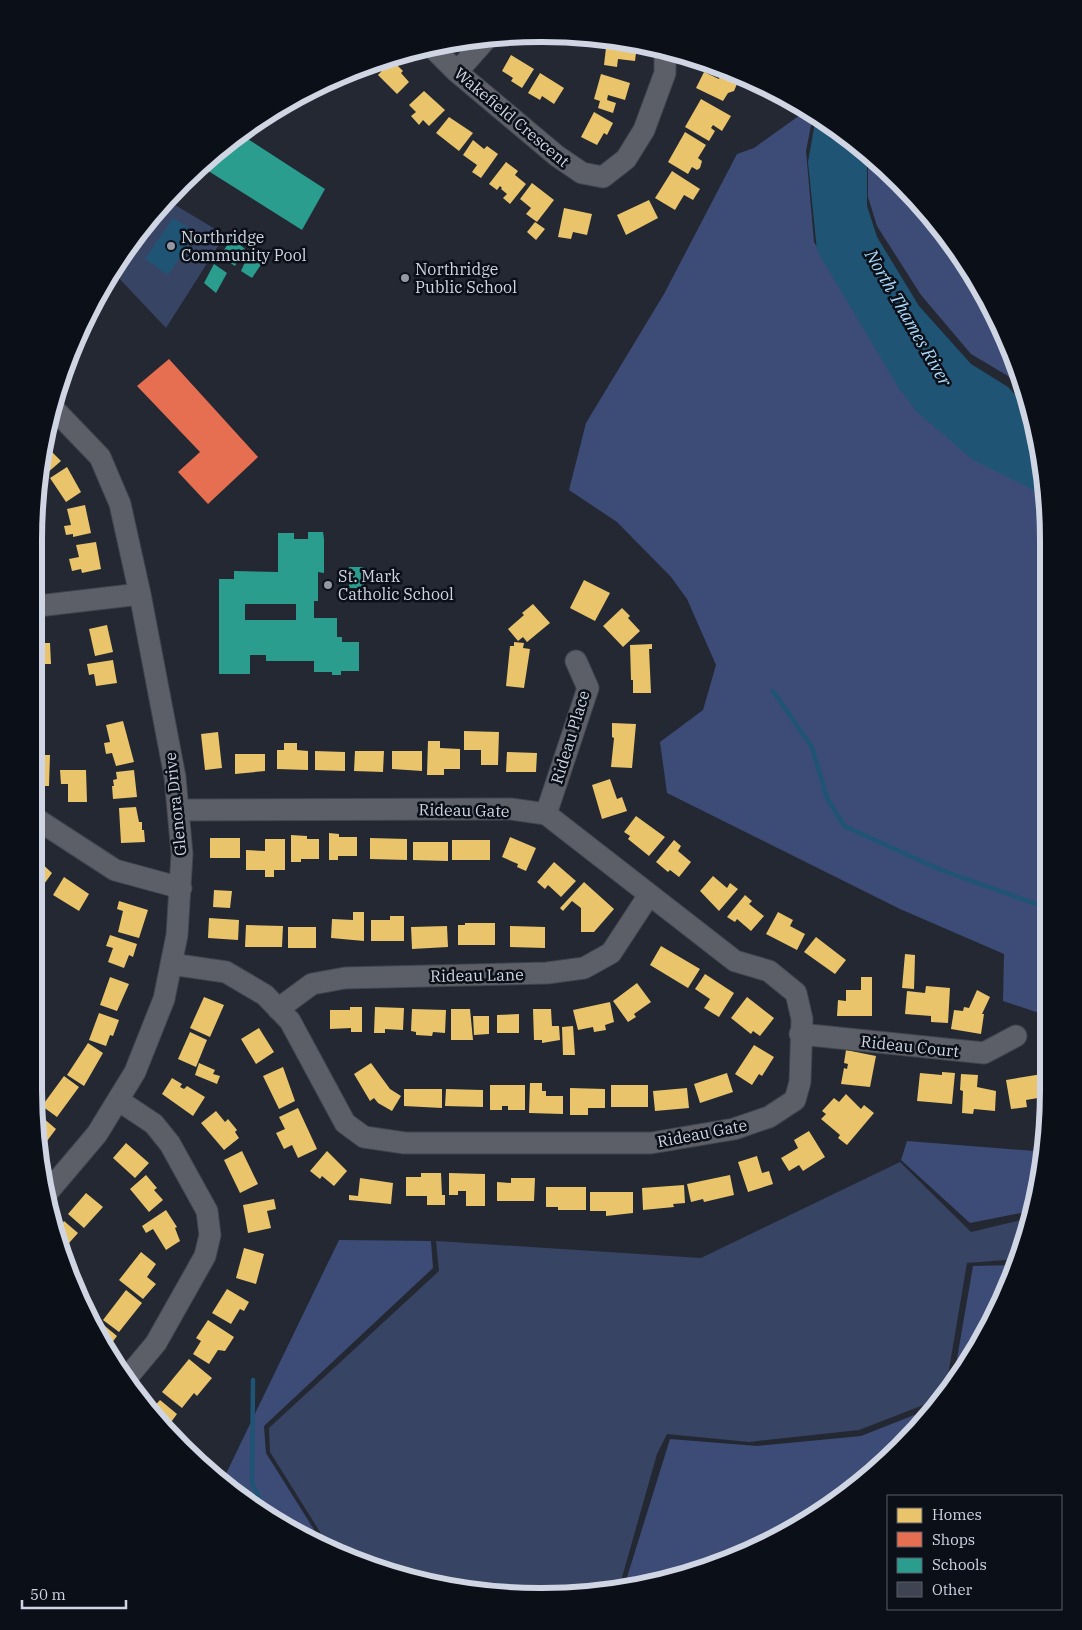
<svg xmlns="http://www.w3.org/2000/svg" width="1082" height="1630" font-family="'IBM Plex Serif',serif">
<rect width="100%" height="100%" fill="#232833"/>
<path fill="#374464" d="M167,200L225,235L166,328L115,274L160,206Z
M900,1162L971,1232L1029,1218L1018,1259L967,1263L946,1387L939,1399L859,1430L749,1442L667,1434L657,1454L619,1588L508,1595L410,1579L347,1558L330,1548L270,1452L269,1428L439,1271L436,1241L701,1258Z"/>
<path fill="#3c4c77" d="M807,110L813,115L806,151L814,242L899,381L1044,487L1047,508L1045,1015L1003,1001L1004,954L900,909L667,793L660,742L703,710L716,665L687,599L671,577L617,522L569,490L586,423L664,294L737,154L754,148Z
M868,154L944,232L996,317L1025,395L1008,376L971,354L921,295L877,226L868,197Z
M907,1141L1035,1151L1044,1146V1156L1031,1211L970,1223L901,1160Z
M339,1240L431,1241L433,1268L264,1426L266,1453L323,1544L232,1491L222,1482Z
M1016,1265L996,1313L954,1376L973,1266Z
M932,1408L922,1424L850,1491L794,1528L735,1558L640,1586L624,1587L670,1439L757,1446L861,1436Z"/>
<path fill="#205475" d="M816,117L867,154V206L877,237L919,306L971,364L1008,387L1031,412L1045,496L973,460L918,413L900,390L817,251L808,162Z
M173,218L196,233L168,275L145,259Z"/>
<path fill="#e9c46a" d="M607,39L637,45L635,61L618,59L617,67L604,65Z
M511,55L534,69L522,88L511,81L513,78L502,71Z
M392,60L403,71L401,73L409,82L397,94L378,75Z
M383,61L373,71L369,66Z
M715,66L740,77L734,91L728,93L723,101L696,88L704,72L719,79L721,74L713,70Z
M540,73L564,88L554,104L542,96L540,100L528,93Z
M601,74L630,83L625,100L608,95L607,100L616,103L613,113L598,108L600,101L594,99Z
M424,91L445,110L429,126L423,120L419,125L411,116L416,112L409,105Z
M701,99L731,116L722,131L713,125L711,128L715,131L709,141L685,127Z
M594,112L613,123L607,135L604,133L597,145L581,137Z
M449,117L473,133L459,151L436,133Z
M685,132L706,145L698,158L702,161L700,168L697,170L692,167L688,174L668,162Z
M473,140L484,149L487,146L498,154L481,178L472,172L477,165L463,155Z
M506,162L518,171L515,175L526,184L510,204L503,198L507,194L501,189L502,188L500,186L497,190L489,184Z
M672,171L700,189L693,200L684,195L675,210L655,198Z
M532,183L554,200L537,222L526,214L531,208L520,199Z
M649,200L658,218L626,235L617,215Z
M564,208L592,214L587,235L573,232L571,239L558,237Z
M535,222L545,229L536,240L527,232Z
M44,444L61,461L46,474L40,467Z
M67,467L81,492L66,502L50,478Z
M85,505L91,533L73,537V534L66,535L64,526L71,525L67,509Z
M96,542L101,569L82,573L81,569L72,571L69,559L79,557L76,545Z
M584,580L610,593L595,621L570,608Z
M533,604L550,623L527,642L523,637L518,641L508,629L524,615L522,613Z
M622,608L630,616L628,618L640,631L623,647L603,626Z
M107,625L113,652L95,656L89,629Z
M514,642L524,643L523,648L530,649L524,688L506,686L510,646H514Z
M38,643H50L51,664H38Z
M652,644V649H649L651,693H633V680H631L630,645Z
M113,660L117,683L96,686L94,674L89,675L87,664Z
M123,721L134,762L116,766L112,753L106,754L104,743L110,742L106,725Z
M612,723L636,724L632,768L611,767L614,738L612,737Z
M464,731L499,732L498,765H481V750H464Z
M218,732L222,768L205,770L201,734Z
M428,741H440V748L460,749V769H444V775H427Z
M284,743H297V750L308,751V770L277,769V750H284Z
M315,751L345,752V771L315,770Z
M355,751H384L383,772L354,771Z
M392,751H422V771L392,769Z
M507,752L537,753L536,772H506Z
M235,754H265V771L235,774Z
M38,755H50L49,786H38Z
M60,770H86L87,802H68V784H61Z
M134,770L137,797L113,799L112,786H114L113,780L117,779L116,772Z
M610,779L617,799L622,797L627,811L602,819L592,785Z
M136,807L139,822H142V830H144L145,842L121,843L119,808Z
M636,816L665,837L649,856L628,839L630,836L624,832Z
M329,833L339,834V837H357V856H338V860H329Z
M291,835L307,836V839H319V859H301V862H291Z
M510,837L536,848L526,871L517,867L518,864L502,857Z
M210,838H240V858H210Z
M370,838L407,839V860L370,859Z
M265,839H285V870H274V877H265V870H246V850L265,851Z
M452,840H490V860H452Z
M674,840L681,846L678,851L691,862L679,877L670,870L668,872L656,862Z
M413,842H448V861L413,860Z
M38,860L52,873L42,887L38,884Z
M554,862L576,881L561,897L548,885L545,889L537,882Z
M713,876L727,888L730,883L738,889L719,911L700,891Z
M64,877L89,894L79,911L53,895Z
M584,882L614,909L594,932H581V908L572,901L563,911L560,908Z
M214,890L232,891L230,908L213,907Z
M745,895L752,901L749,904L764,916L751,931L737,919L735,922L727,917Z
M119,901L148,910L139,938L118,932L123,911L117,909Z
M353,912H364V941L331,938L332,919L353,920Z
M778,912L793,920L790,926L805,934L797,950L766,934Z
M390,916H404V941H371V920H390Z
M209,918L239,920L238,940L208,938Z
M465,923H495V945H458V925H465Z
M246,925L283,926L282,947H245Z
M447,926L448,947L412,949L411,927Z
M510,926L545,927V948L510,947Z
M288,927H316V948H288Z
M110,935L137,944L133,957L129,955L124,968L108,962L113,948L106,946Z
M816,937L846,960L835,974L804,952Z
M661,946L700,969L688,988L650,965Z
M905,954L915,955L914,989L902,988Z
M705,974L734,993L719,1017L704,1008L710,999L695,989Z
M110,977L129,984L117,1011L100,1005Z
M861,977H872V1016H837L838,1000L846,1001V990H861Z
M637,983L651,1002L634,1014L636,1017L628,1022L613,1001Z
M926,986L950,988L948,1023L931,1022V1016L905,1014L907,991L925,993Z
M977,990L990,997L982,1014H984L981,1034L951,1029L954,1010L963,1011L964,1007L969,1008Z
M204,997L224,1005L210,1037L190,1028Z
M747,997L774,1018L760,1036L753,1031L751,1034L731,1018Z
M610,1002L614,1022L605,1025L606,1030L594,1032L593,1027L578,1030L573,1010Z
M350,1007H362V1032H351V1028L330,1029V1010H350Z
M375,1007L404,1008L403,1030L385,1029V1033H374Z
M412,1009L446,1010L445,1033L433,1032L432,1036L416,1035V1032L411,1031Z
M451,1009H470L473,1040H451Z
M533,1009H551L552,1026H559L560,1040L542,1043V1040H534Z
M99,1013L119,1020L113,1036L110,1035L106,1046L89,1040Z
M519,1014V1033H497V1015Z
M473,1016H489V1034L474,1035Z
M573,1026L575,1055H563L562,1027Z
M259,1028L274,1052L256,1064L241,1039Z
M190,1032L207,1040L196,1067L178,1059Z
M88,1043L103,1053L84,1086L67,1075Z
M754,1045L774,1057L762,1076L759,1074L752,1085L735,1074Z
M846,1050L876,1056L870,1087L841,1084L844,1068L847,1069L848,1064L844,1063Z
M199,1063L215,1070L213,1074L220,1076L217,1084L195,1075Z
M371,1063L390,1089L401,1096L392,1111L378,1103L374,1098L370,1101L354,1074Z
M283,1067L295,1101L279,1109L263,1076Z
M942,1072L955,1073L952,1104L917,1101L920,1073L942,1075Z
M727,1073L733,1092L700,1103L694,1084Z
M961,1074L978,1075L977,1087L996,1091L995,1111L974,1109L973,1114L962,1113L963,1091L960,1090Z
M1042,1074L1044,1097L1026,1100L1027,1107L1011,1109L1006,1080Z
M64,1076L79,1087L57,1117L42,1106Z
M172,1078L182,1084L180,1087L184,1089L187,1086L205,1097L193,1116L162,1094Z
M530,1083H542V1091H546V1096H563V1114L529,1113Z
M490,1085H525V1110H508V1106H502V1110H490Z
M611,1085H648V1107H611Z
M570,1088L605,1089V1108H588V1115H570Z
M687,1088L689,1108L655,1111L653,1091Z
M404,1089H442V1108L404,1106Z
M446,1089L483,1090V1107L445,1106Z
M846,1094L861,1109L864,1105L874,1113L847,1145L838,1138L840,1135L821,1119L826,1114L822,1111L834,1098L839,1102Z
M298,1108L317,1149L298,1158L292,1145L284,1149L276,1133L285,1129L279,1117Z
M216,1111L225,1122L228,1119L237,1130L235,1132L239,1138L224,1150L201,1123Z
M42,1117L56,1129L38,1153V1121Z
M809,1131L825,1157L803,1171L799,1165L789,1171L781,1158L798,1148L794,1140Z
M126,1143L149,1163L135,1178L113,1158Z
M242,1151L258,1184L240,1193L224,1160Z
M327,1151L347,1171L334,1186L322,1176L320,1179L310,1171Z
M757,1156L762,1173L769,1171L773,1184L748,1192L738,1162Z
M421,1173H441L442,1195H445V1205H427V1196H406V1177H421Z
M449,1173L485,1174V1206H466V1191H458V1195H449Z
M146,1175L157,1188L154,1190L163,1200L149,1212L130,1189Z
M730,1175L734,1195L704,1202L703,1199L691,1202L687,1184Z
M360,1178L393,1183L391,1204L349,1200V1195L358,1196Z
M511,1178H535L534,1201H497V1182L511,1183Z
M684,1185L685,1203L673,1204L674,1207L643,1210L642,1188Z
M546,1187H586V1210H558V1207H546Z
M590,1192H633V1213L606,1216V1211H590Z
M86,1193L103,1207L84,1228L68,1214Z
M274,1199L276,1209L267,1211L271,1228L248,1233L243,1205Z
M166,1210L177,1227L175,1228L180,1241L166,1250L153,1229L146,1233L142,1226Z
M64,1221L78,1233L61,1252L56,1231Z
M244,1248L264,1254L256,1284L236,1278Z
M141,1252L156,1264L147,1277L156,1284L143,1299L119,1280Z
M69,1269L83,1282L78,1288L70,1270Z
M227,1289L249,1302L244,1311L240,1309L231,1324L212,1313Z
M126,1290L142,1303L119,1332L103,1320Z
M208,1320L234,1337L225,1351L218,1350L209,1364L193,1354L201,1341L196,1338Z
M100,1322L117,1336L108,1348L97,1325Z
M189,1359L212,1378L197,1396L194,1393L182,1408L162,1392Z
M160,1400L177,1414L166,1429L150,1411Z"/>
<path fill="#e76f51" d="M169,359L258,457L208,504L178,472L200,452L137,386Z"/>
<path fill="#2a9d8f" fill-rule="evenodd" d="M240,134L325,189L302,230L202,167Z
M232,238L245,249L235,266L220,256Z
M250,251L264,260L252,278L241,271Z
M214,264L227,273L216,293L204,283Z
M308,532H323L324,539V573L318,572V601H314V618H337V637H342V642H359V671H341V675H332V672H314V661H266V655H250V674H219V579H234V571L278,572V533H294V539H308ZM245,604H296V620H245Z
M349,567H364V588H349Z"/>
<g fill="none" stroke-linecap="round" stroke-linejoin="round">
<path stroke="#205475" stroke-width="4.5" d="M773,691L812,747L827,798L844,826L941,870L1045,907
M253,1380L252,1483L265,1510"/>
</g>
<path fill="#3e4451" d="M162,205L165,207L146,236L142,233Z"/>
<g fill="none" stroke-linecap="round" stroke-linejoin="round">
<g stroke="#40454e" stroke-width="23">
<path id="minor" d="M432,47L457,72L557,156L582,173L603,177L626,159L644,130L665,73V52
M457,72L487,38
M38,606L140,594
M546,814L588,688L576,661
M38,820L115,870L181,888
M171,964L226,972L265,995L290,1021L345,1123L364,1137L405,1143H651L734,1129L769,1117L795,1100L800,1082L802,1019L796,993L769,971L735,961L546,814L511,809L178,810
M278,1009L312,984L345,978L547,973L584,968L611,953L649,895
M800,1034L984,1053L1016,1036
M118,1100L154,1124L170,1144L207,1211L210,1235L205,1256L156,1343L126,1379
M47,1193L97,1134L135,1072L164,999L177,935L182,854L175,777L140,594L120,504L100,457L52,407"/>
</g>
<use href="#minor" stroke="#5c5f68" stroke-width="21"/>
</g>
<g fill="#9398a5" stroke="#0b0f17" stroke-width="2">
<circle cx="171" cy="246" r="5"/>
<circle cx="405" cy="278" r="5"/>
<circle cx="328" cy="585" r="5"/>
</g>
<g text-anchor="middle" stroke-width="5" stroke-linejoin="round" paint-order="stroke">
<g font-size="16" fill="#cfd5e3" stroke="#0b0f17">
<text transform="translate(512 117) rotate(40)" y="6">Wakefield Crescent</text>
<text transform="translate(570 737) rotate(-73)" y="6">Rideau Place</text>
<text transform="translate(175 804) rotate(-96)" y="6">Glenora Drive</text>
<text transform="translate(464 810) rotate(1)" y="6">Rideau Gate</text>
<text transform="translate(477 975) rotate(-1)" y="6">Rideau Lane</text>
<text transform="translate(910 1046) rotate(6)" y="6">Rideau Court</text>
<text transform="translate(702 1133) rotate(-11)" y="6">Rideau Gate</text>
</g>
<g font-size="16" fill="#cfd5e3" stroke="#0b0f17" text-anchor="start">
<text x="181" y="243">Northridge<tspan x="181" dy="18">Community Pool</tspan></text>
<text x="415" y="275">Northridge<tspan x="415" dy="18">Public School</tspan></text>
<text x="338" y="582">St. Mark<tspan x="338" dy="18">Catholic School</tspan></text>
</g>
<g font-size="18" font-style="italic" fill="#aad8fa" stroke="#0b0f17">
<text transform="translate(908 318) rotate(60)" y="6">North Thames River</text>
</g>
</g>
<path d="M0 0H1082V1630H0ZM540 42H542A498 498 0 0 1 1040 540V1090A498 498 0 0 1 542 1588H540A498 498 0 0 1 42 1090V540A498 498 0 0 1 540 42Z" fill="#0b0f17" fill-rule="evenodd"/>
<path fill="none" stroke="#cfd5e3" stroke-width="6" d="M540 42H542A498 498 0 0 1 1040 540V1090A498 498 0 0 1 542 1588H540A498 498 0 0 1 42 1090V540A498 498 0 0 1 540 42Z"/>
<rect x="887" y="1495" width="175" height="115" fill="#0b0f17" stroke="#595e69"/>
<rect x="897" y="1508" width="25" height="15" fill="#e9c46a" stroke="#595e69"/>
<text x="932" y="1520" font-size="15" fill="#cfd5e3">Homes</text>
<rect x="897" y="1532" width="25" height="15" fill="#e76f51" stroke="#595e69"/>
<text x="932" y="1545" font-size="15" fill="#cfd5e3">Shops</text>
<rect x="897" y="1558" width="25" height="15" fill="#2a9d8f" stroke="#595e69"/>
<text x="932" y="1570" font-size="15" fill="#cfd5e3">Schools</text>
<rect x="897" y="1582" width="25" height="15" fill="#3e4451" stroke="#595e69"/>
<text x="932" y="1595" font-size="15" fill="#cfd5e3">Other</text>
<path d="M22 1600v8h104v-8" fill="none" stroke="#cfd5e3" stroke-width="2.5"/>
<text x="30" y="1600" font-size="15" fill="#cfd5e3" stroke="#0b0f17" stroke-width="4" paint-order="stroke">50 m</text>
</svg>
